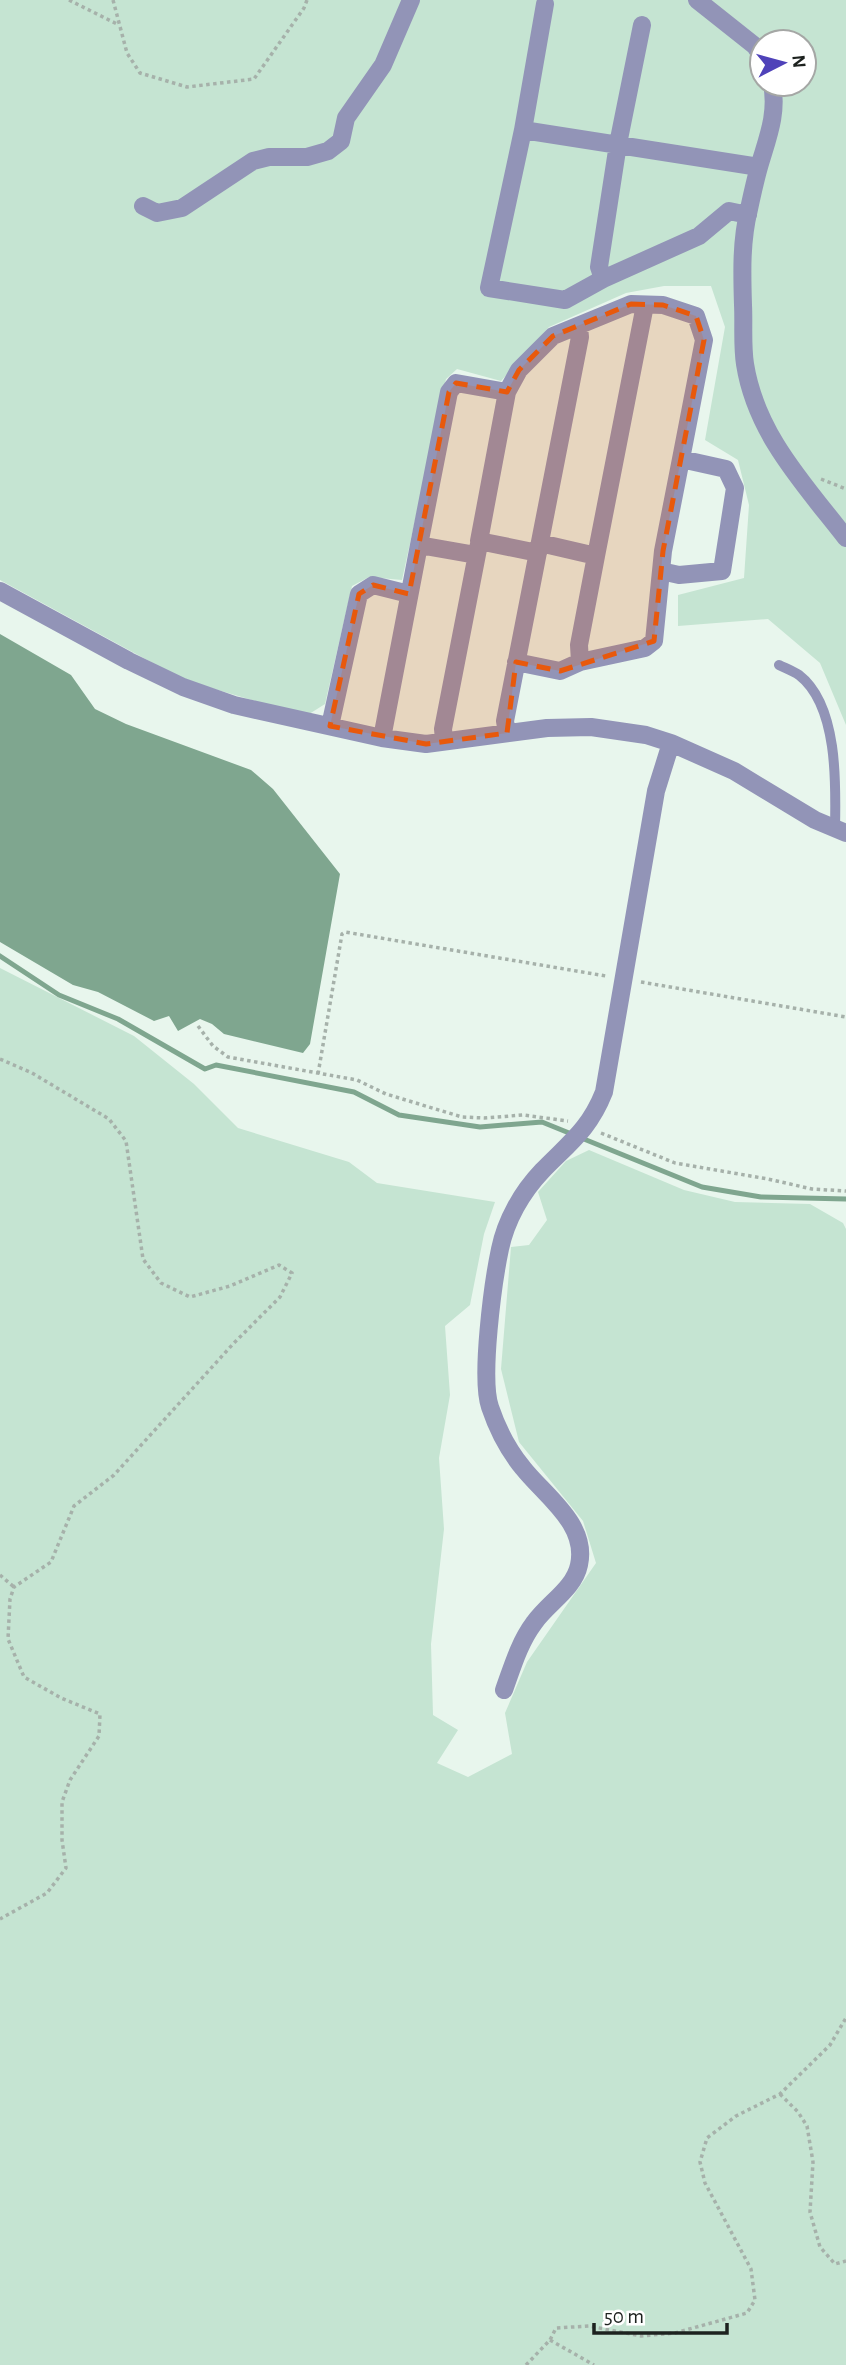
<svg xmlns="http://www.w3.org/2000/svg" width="846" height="2365" font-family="'Alegreya Sans',sans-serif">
<rect width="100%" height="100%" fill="#e8f6ed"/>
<path fill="#c5e4d2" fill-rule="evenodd" d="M0,0H846V725L820,663L768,619L678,626V595L744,578L749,505L738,460L705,440L725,327L711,286H664L626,293L549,327L501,381L457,369L446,379L402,580L369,577L352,586L325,704L306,716L184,680L0,580ZM762,42H804V84H762Z
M0,968L134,1036L194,1084L238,1128L349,1162L377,1183L495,1202L484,1234L470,1305L445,1326L450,1395L439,1458L444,1529L431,1644L433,1715L458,1730L437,1763L468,1777L512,1754L505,1713L527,1662L596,1563L583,1521L519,1442L501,1369L511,1247L529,1245L547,1220L538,1192L566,1161L589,1150L684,1190L735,1202L810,1204L843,1223L846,1229V2365H0Z"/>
<path fill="#7fa68f" d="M0,634L71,675L95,709L126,724L251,770L273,789L340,874L310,1044L303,1053L224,1034L212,1024L200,1019L178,1031L169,1016L154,1021L98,992L73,985L0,942Z"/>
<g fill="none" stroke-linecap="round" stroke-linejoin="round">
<path stroke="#7fa68f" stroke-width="5" d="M0,956L59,995L118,1019L205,1069L216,1065L354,1092L399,1115L480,1127L542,1122L702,1187L761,1197L846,1199"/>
<path stroke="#a6b1aa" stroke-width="3.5" stroke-dasharray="3.5 3.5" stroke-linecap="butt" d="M69,0L119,25
M113,0L127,53L140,73L187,87L254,79L304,8L307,0
M821,479L846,489
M641,982L846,1017
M198,1026L213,1046L228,1057L357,1080L386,1094L462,1117L484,1118L523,1115L568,1121
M0,1059L32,1073L109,1119L126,1141L143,1259L161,1283L190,1297L230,1286L279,1265L292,1273L280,1297L233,1344L114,1475L74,1506L51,1562L14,1587L10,1599L8,1639L24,1677L61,1698L100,1714L99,1736L70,1780L62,1802V1840L66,1868L47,1893L0,1919
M318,1074L342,934L345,932L606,976
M601,1133L675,1163L768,1179L812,1189L846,1191
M0,1575L14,1587
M780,2094L798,2112L807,2126L813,2162L810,2212L820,2247L835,2264L846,2261
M550,2340L594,2365
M526,2365L550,2340L556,2328L589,2326L641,2336L675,2333L747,2313L755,2300L751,2269L705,2183L700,2162L707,2138L736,2116L780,2094L830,2045L846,2018"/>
<path stroke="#9294b7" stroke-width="10" d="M779,665C785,668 793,671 799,675C838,705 836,784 835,828"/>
<path stroke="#9294b7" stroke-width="18" d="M697,0L755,46L762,57
M545,4L523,130L759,167
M642,25L618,144L599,267L603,279L699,236L729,211L748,215
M772,84C778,114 767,139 759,167C755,181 752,195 749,209C741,241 742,273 743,305C744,324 742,345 745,364C756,434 804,484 846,538
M523,130L489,288L565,300L603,279
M143,206L157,213L182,208L253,161L269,157H307L328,151L341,141L346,118L383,65L411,0
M540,543L596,556L645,305
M419,545L449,392L456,383L507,392
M538,553L479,541L507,392L519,370L553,336L631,304L663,305L696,316L704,340L681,459L726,469L735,488L722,571L679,575L661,571
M596,556L579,645L580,662L645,648L654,641L663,551L681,459
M0,591L129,661L183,687L234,705L382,738L426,744L547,728L591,727L646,735L671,743L734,771L815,820L846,833
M516,662L560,671L580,662
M330,726L359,594L373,585L409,594
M507,733L505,721L580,337L579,326
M382,738L419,545L476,555
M444,740L443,729L479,544
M504,1690C512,1668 519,1643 534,1623C548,1603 574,1589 579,1565C588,1524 545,1496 523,1468C509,1451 497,1428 490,1407C480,1378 493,1282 500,1249C506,1220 522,1192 542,1171C569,1143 589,1130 604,1092L656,791L671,743"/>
</g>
<path fill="#e8590c" fill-opacity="0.2" stroke="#e8590c" stroke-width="5" stroke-dasharray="14 9" stroke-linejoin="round" d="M631,304L663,305L696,316L704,340L663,551L654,641L560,671L516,662L507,733L426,744L330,726L359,594L373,585L409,594L449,392L456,383L507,392L519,370L553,336Z"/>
<g transform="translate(783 63) rotate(84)"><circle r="33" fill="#ffffff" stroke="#a5a7a5" stroke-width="2"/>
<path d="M0-5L12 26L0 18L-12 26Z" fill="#4f42b9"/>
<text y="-10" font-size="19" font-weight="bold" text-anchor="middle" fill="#1d221f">N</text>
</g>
<path d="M594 2323v10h133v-10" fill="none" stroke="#1d221f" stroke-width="3.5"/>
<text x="604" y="2323" font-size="21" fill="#1d221f" stroke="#ffffff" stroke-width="5" paint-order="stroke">50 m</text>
</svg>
